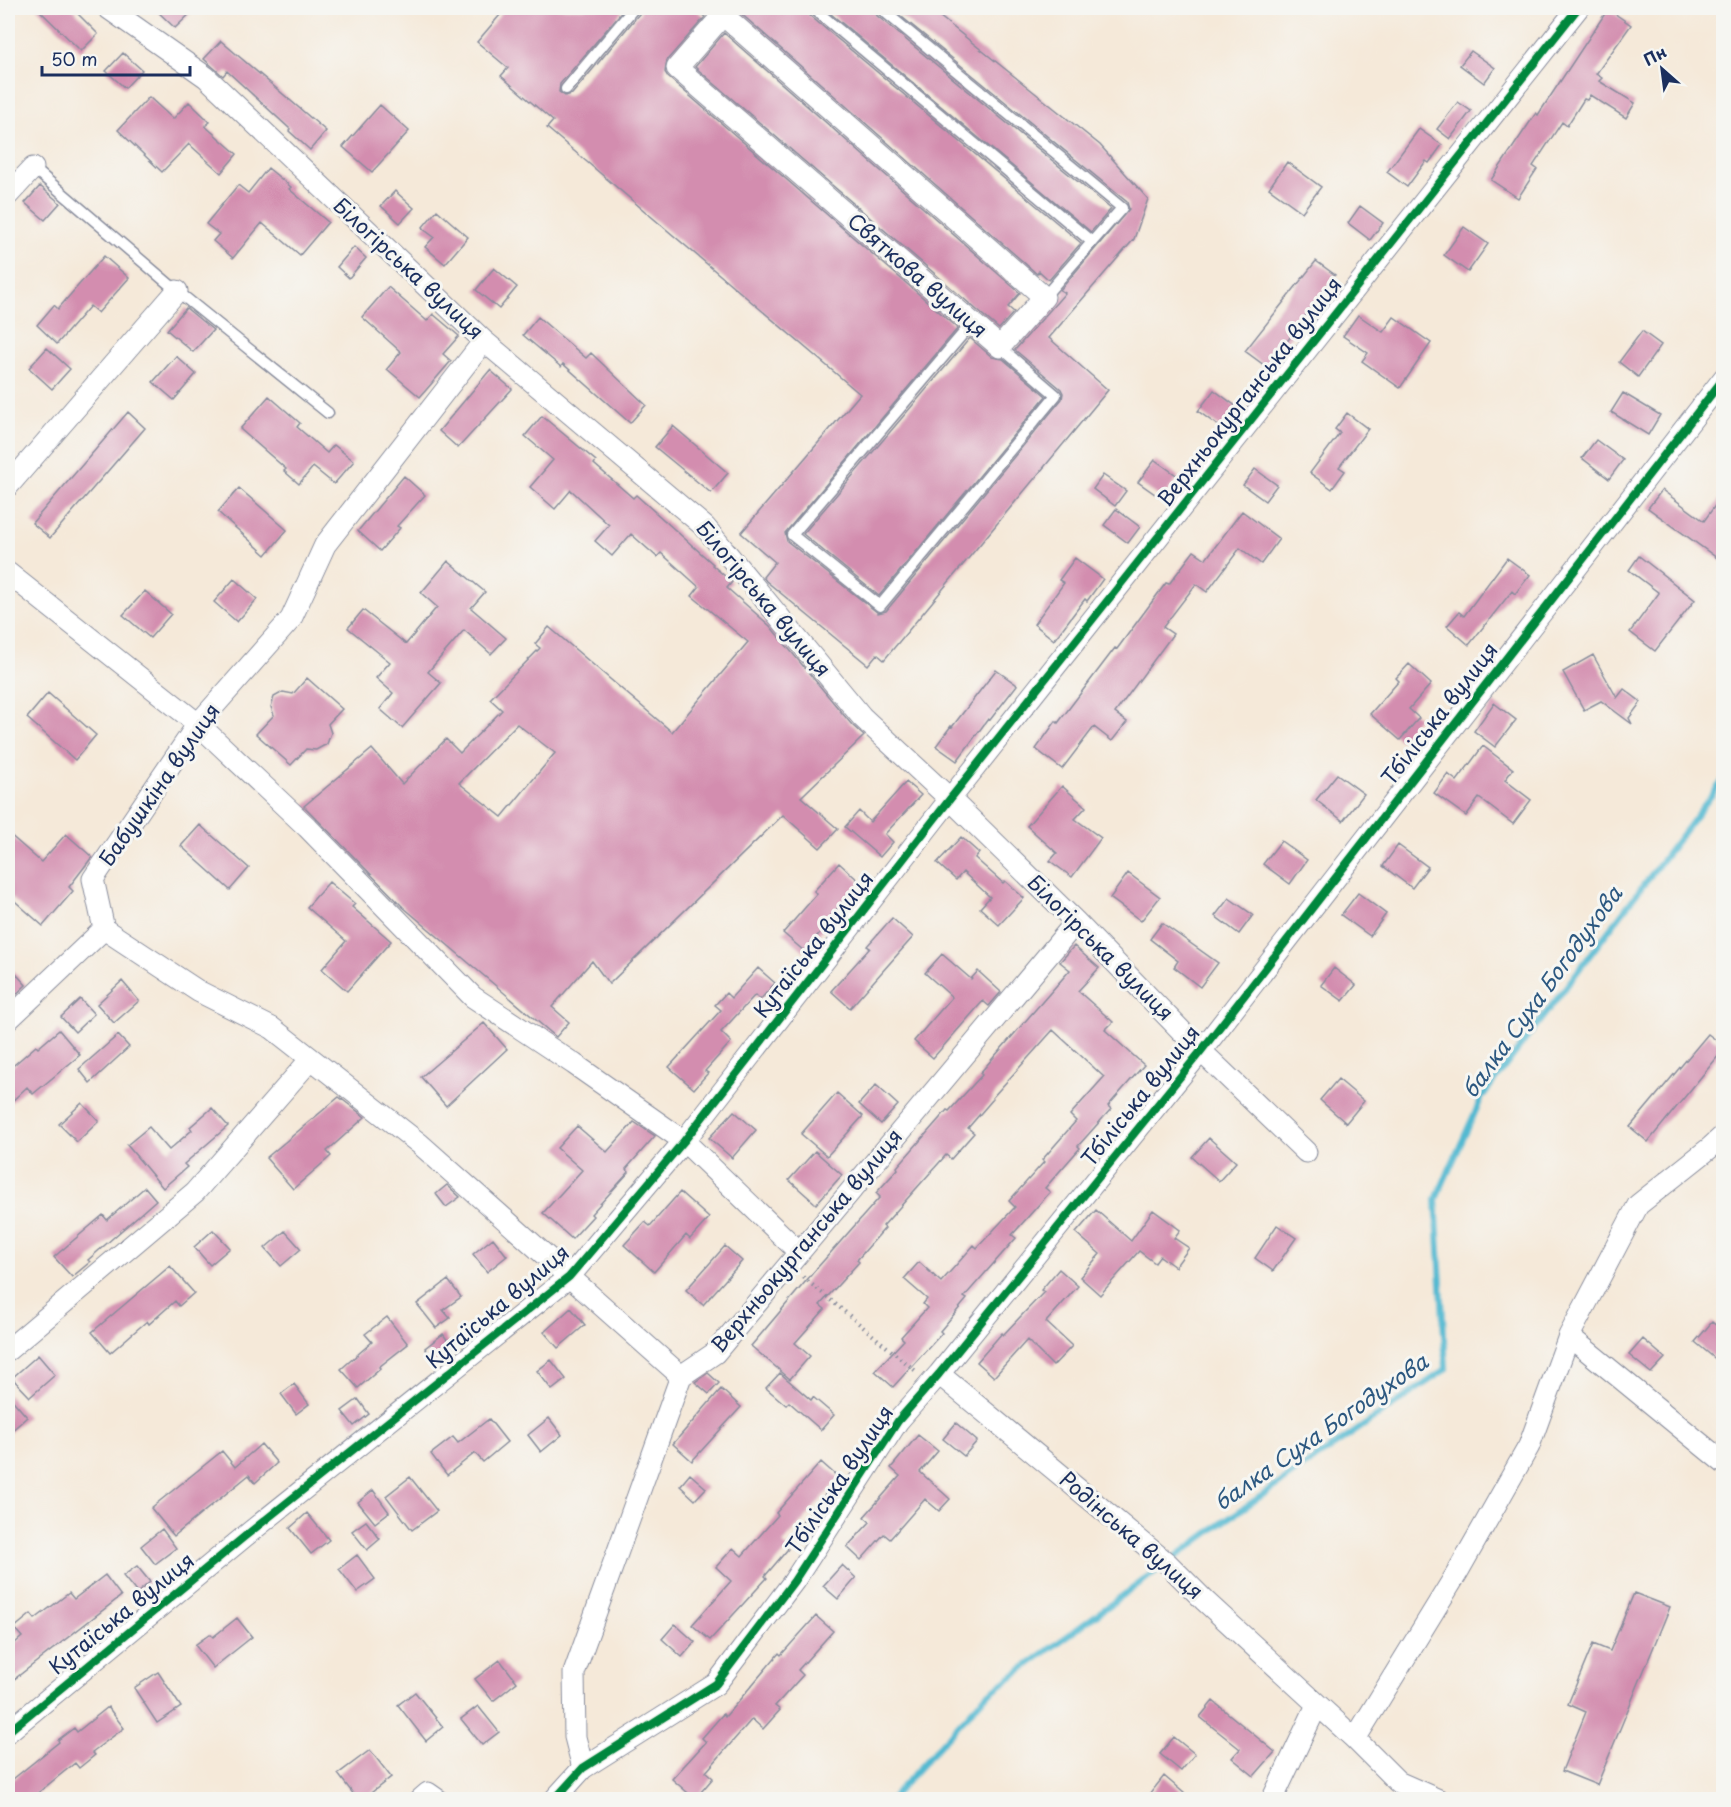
<svg xmlns="http://www.w3.org/2000/svg" width="1731" height="1807" font-family="'Playpen Sans',sans-serif">
<rect width="100%" height="100%" fill="#f6f6f2"/>
<filter id="ink" filterUnits="userSpaceOnUse"><feTurbulence type="fractalNoise" baseFrequency=".0167" numOctaves="2"/><feDisplacementMap in="SourceGraphic" scale="12" xChannelSelector="R" yChannelSelector="G"/><feConvolveMatrix kernelMatrix="1 2 1 2 8 2 1 2 1" color-interpolation-filters="sRGB"/></filter>
<filter id="wash" filterUnits="userSpaceOnUse"><feTurbulence type="fractalNoise" baseFrequency=".008" numOctaves="4" result="noise"/><feDisplacementMap in="SourceGraphic" scale="24" xChannelSelector="R" yChannelSelector="G"/><feGaussianBlur stdDeviation="1.35" result="paint"/><feColorMatrix in="noise" values="0 0 0 0 0 0 0 0 0 0 0 0 0 0 0 0 0 1.4 0 .05"/><feComposite in="paint" operator="in"/></filter>
<g filter="url(#wash)">
<rect width="100%" height="100%" fill="#f5e9d9"/>
<g fill="none" stroke-linecap="round" stroke-linejoin="round">
<path stroke="#53b9d1" stroke-width="6" d="M890,1800L984,1697L1222,1523L1446,1369L1436,1199L1482,1097L1724,779"/>
</g>
<g id="blocks">
<path fill="#d38daf" fill-rule="evenodd" d="M37,8H72L98,34L81,51Z
M154,8H196L175,28Z
M506,8H625L560,84L559,92L565,96L572,94L640,13L641,8H694L705,17L667,60L665,72L668,77L958,328L785,533L787,541L878,613L886,611L1062,399L1063,393L1061,389L1015,350L1065,293L1060,290L1129,209L1127,202L891,8H929L1100,145L1148,199L1134,239L1049,338L1108,390L884,660L877,654L868,665L766,581L763,577L775,562L741,533L860,394L547,128L553,121L501,76L508,68L477,42Z
M741,8H806L808,14L1081,243L1049,280L1039,271L1037,274L738,11Z
M824,8H873L875,14L1111,209L1091,232Z
M1608,9L1631,25L1596,74L1602,78L1599,81L1635,103L1626,118L1590,95L1587,100L1584,99L1567,126L1562,122L1533,166L1537,169L1518,198L1491,180L1536,113L1538,115Z
M724,33L1020,293L1008,307L1014,312L999,329L695,67Z
M221,41L326,131L310,150L289,131L290,129L227,71L223,76L204,59Z
M1471,51L1495,68L1484,83L1460,65Z
M123,53L142,70L125,88L106,71Z
M149,97L173,119L189,102L210,122L205,126L237,154L221,173L189,144L162,172L118,130Z
M1458,102L1471,111L1450,139L1437,129Z
M380,105L409,131L372,172L343,147Z
M1419,129L1442,145L1429,163L1426,161L1407,187L1387,172Z
M1287,162L1321,187L1302,212L1269,188Z
M268,168L291,187L289,189L328,222L300,255L262,223L233,258L213,241L219,234L206,224L238,185L248,193Z
M40,186L60,203L45,220L25,203Z
M395,191L414,208L400,223L381,206Z
M1360,206L1383,223L1370,240L1348,223Z
M437,210L468,237L445,264L425,247L434,237L422,228Z
M1464,227L1488,244L1468,272L1444,255Z
M354,247L366,258L349,278L337,267Z
M104,256L129,278L98,313L90,306L57,344L37,325L54,305L58,309Z
M1316,261L1335,275L1268,368L1245,351Z
M494,268L517,287L499,309L476,290Z
M388,287L427,321L433,314L459,336L443,354L451,361L420,397L387,369L401,352L362,317Z
M186,308L213,330L193,352L167,330Z
M1358,315L1383,332L1394,317L1431,343L1400,388L1362,361L1368,353L1343,336Z
M538,317L586,358L591,353L646,405L630,423L563,364L561,367L523,335Z
M1642,331L1661,345L1638,377L1619,362Z
M970,338L992,357L1003,359L1046,396L879,596L803,534Z
M47,348L70,369L52,389L29,368Z
M176,356L196,374L174,400L153,382Z
M490,370L512,389L458,448L439,431Z
M1214,390L1237,407L1221,428L1198,411Z
M1623,393L1660,415L1648,435L1611,412Z
M269,396L300,423L297,427L327,453L334,445L354,461L334,484L313,467L299,484L284,471L286,469L240,429Z
M128,412L145,428L50,538L32,523Z
M1347,413L1368,429L1339,467L1345,471L1332,489L1310,473L1340,433L1335,429Z
M542,416L596,461L594,464L633,498L636,495L713,564L712,565L732,582L727,588L770,626L852,725L864,736L801,797L838,829L820,848L783,815L609,984L592,961L552,1007L569,1022L556,1037L403,907L304,806L372,749L402,784L446,739L460,753L502,710L490,699L540,648L535,644L549,627L672,732L748,642L692,596L699,587L661,553L657,557L631,534L612,556L595,541L609,525L571,490L555,509L530,487L553,460L525,436ZM517,724L555,753L502,817L459,783Z
M673,426L728,473L711,493L655,447Z
M1596,440L1623,460L1609,479L1582,458Z
M1155,460L1179,477L1162,499L1138,482Z
M1255,469L1277,485L1265,501L1243,485Z
M1103,475L1126,491L1115,506L1093,489Z
M404,476L425,495L397,526L400,528L380,551L358,531Z
M239,488L287,530L266,555L218,512Z
M1662,490L1704,521L1724,493V563L1648,508Z
M1116,509L1140,527L1128,543L1104,525Z
M1242,511L1279,539L1261,564L1240,548L1207,592L1196,584L1163,627L1173,634L1115,713L1127,722L1112,741L1094,727L1062,769L1036,749L1056,721L1058,723L1115,648L1117,649L1166,583L1169,584L1194,551L1206,559Z
M1639,556L1695,600L1655,651L1630,632L1659,593L1629,570Z
M1075,558L1103,579L1087,601L1085,599L1054,640L1034,624L1064,583L1059,580Z
M1507,558L1530,575L1515,594L1512,591L1469,645L1447,626L1459,612L1464,616Z
M448,561L485,592L471,608L506,638L491,654L464,630L428,672L441,683L402,728L380,709L393,693L376,678L390,662L348,628L363,610L406,644L437,607L421,593Z
M234,579L257,599L237,622L214,602Z
M145,591L171,614L150,638L123,615Z
M1593,655L1617,698L1624,689L1641,702L1629,718L1632,724L1601,701L1584,710L1563,672Z
M1409,664L1431,684L1409,709L1419,718L1400,740L1370,714L1399,681L1396,678Z
M996,670L1017,685L990,720L988,719L957,761L936,746L951,726L952,727Z
M307,678L342,709L328,724L331,733L327,744L316,750L306,749L291,765L256,734L274,715L271,707L274,697L283,692L293,694Z
M48,693L96,735L75,760L27,718Z
M1494,703L1516,720L1495,747L1474,731Z
M1483,746L1513,769L1505,780L1531,800L1513,824L1479,798L1466,816L1434,793L1448,774L1457,781Z
M1337,774L1364,794L1343,821L1316,800Z
M906,782L921,795L885,834L893,842L880,857L845,827L859,811L870,822Z
M1062,786L1086,807L1075,819L1101,838L1072,877L1050,861L1057,853L1027,826Z
M200,825L249,868L230,890L181,846Z
M8,833L41,862L66,834L92,857L69,887L73,891L43,926L8,895Z
M961,837L979,853L975,858L1003,883L1005,881L1024,898L999,925L980,908L990,897L963,872L956,880L937,863Z
M1281,841L1307,860L1290,884L1263,864Z
M1398,845L1428,867L1412,888L1383,866Z
M839,863L860,882L823,925L825,927L804,951L783,933L817,894L814,891Z
M1128,873L1160,897L1141,921L1110,898Z
M329,882L355,904L352,907L391,941L347,991L322,969L346,941L307,907Z
M1358,893L1386,914L1370,936L1341,915Z
M1229,898L1253,915L1239,934L1215,916Z
M892,918L913,937L850,1008L831,991L870,948L867,946Z
M1162,923L1218,963L1200,987L1174,967L1178,961L1150,939Z
M1074,946L1099,968L1078,991L1113,1022L1105,1030L1144,1065L1108,1106L1111,1109L1078,1146L1080,1148L1045,1188L1050,1192L1012,1235L1016,1238L964,1297L967,1299L940,1331L942,1333L893,1387L875,1371L904,1340L901,1337L927,1308L923,1304L927,1299L904,1279L919,1262L941,1282L974,1245L977,1248L1015,1207L1009,1201L1044,1162L1042,1160L1076,1121L1070,1115L1104,1077L1053,1030L992,1098L993,1099L968,1128L974,1133L951,1159L946,1155L883,1226L885,1228L857,1260L859,1262L820,1305L825,1309L795,1343L810,1356L790,1379L751,1346L817,1268L880,1197L876,1193L898,1169L897,1167L947,1110L949,1111L982,1075L980,1073L1070,970L1060,962Z
M942,954L971,979L978,971L1001,992L989,1006L983,1001L933,1058L914,1041L952,997L925,973Z
M8,965L26,985L8,1002Z
M758,968L775,983L760,1000L755,995L721,1032L731,1042L705,1071L708,1073L694,1089L669,1067L721,1010L715,1005L726,993L731,998Z
M1334,968L1356,985L1343,1001L1321,985Z
M122,981L139,1001L114,1023L97,1004Z
M80,999L94,1014L75,1032L61,1017Z
M484,1023L507,1049L446,1106L421,1077Z
M59,1030L80,1055L33,1094L27,1087L8,1105V1070L36,1046L38,1048Z
M1708,1034L1724,1046V1049L1648,1142L1630,1127Z
M118,1035L129,1047L90,1083L79,1069Z
M1338,1079L1364,1101L1346,1123L1320,1100Z
M876,1085L898,1105L881,1124L859,1104Z
M837,1093L863,1116L827,1156L801,1134Z
M339,1097L365,1117L327,1151L331,1156L293,1189L266,1158Z
M82,1103L99,1121L77,1142L59,1124Z
M212,1108L228,1126L184,1164L187,1167L163,1188L127,1145L149,1127L169,1150L192,1130L190,1127Z
M734,1111L756,1130L732,1158L709,1138Z
M634,1122L655,1136L626,1169L629,1172L591,1214L593,1216L572,1239L543,1213L582,1170L557,1148L577,1126L607,1152Z
M1209,1138L1236,1162L1219,1181L1192,1157Z
M815,1151L842,1175L816,1204L789,1180Z
M447,1185L460,1197L446,1207L436,1194Z
M145,1187L156,1200L88,1260L90,1262L72,1277L54,1257L103,1215L107,1220Z
M680,1192L709,1218L690,1239L686,1235L654,1272L624,1245L645,1222L650,1226Z
M1096,1210L1131,1241L1153,1210L1180,1230L1174,1238L1189,1248L1175,1267L1160,1256L1155,1263L1139,1251L1100,1295L1080,1277L1100,1254L1076,1233Z
M1277,1225L1296,1238L1273,1271L1255,1258Z
M213,1230L230,1248L210,1265L194,1247Z
M285,1231L301,1249L281,1266L265,1248Z
M493,1238L507,1256L487,1272L473,1254Z
M725,1246L742,1261L703,1305L686,1290Z
M170,1266L194,1293L179,1306L175,1301L149,1324L147,1321L110,1353L92,1332Z
M1059,1269L1078,1286L1046,1322L1072,1346L1053,1366L1027,1340L994,1377L977,1362L1002,1333L1003,1335L1044,1292L1041,1290Z
M448,1280L461,1297L443,1310L450,1318L436,1328L417,1304Z
M571,1308L585,1325L558,1348L544,1332Z
M387,1317L408,1344L379,1367L380,1369L358,1388L341,1369L372,1342L365,1334Z
M1712,1322L1724,1332V1366L1695,1342Z
M443,1334L453,1348L435,1362L425,1348Z
M1643,1339L1665,1358L1651,1373L1629,1355Z
M38,1355L55,1375L30,1397L12,1378Z
M551,1360L566,1379L552,1390L537,1371Z
M708,1373L719,1383L709,1394L695,1382Z
M780,1373L811,1400L813,1397L834,1415L821,1430L789,1402L786,1405L766,1388Z
M294,1384L309,1404L296,1414L281,1394Z
M721,1389L741,1407L692,1461L673,1444Z
M8,1395L27,1417L8,1434Z
M358,1399L369,1414L354,1426L342,1411Z
M549,1418L562,1435L541,1452L528,1435Z
M489,1419L507,1442L483,1462L475,1453L447,1475L431,1454L453,1437L458,1443Z
M956,1423L977,1441L964,1456L943,1439Z
M918,1435L938,1451L920,1472L950,1499L939,1511L925,1499L890,1539L884,1534L861,1560L847,1547L870,1522L864,1517L900,1476L891,1468Z
M261,1444L277,1463L255,1483L249,1475L174,1536L151,1508L222,1451L235,1467Z
M821,1462L839,1478L783,1544L788,1549L765,1576L767,1578L710,1640L692,1625L731,1581L716,1567L733,1548L742,1556L778,1515L776,1513Z
M690,1474L706,1488L695,1500L680,1486Z
M410,1477L437,1511L412,1530L386,1496Z
M373,1490L389,1512L375,1523L358,1502Z
M307,1513L329,1540L311,1554L290,1528Z
M366,1521L380,1539L367,1550L352,1531Z
M162,1529L176,1548L155,1564L141,1546Z
M357,1555L375,1579L357,1592L339,1569Z
M842,1565L856,1578L838,1599L823,1586Z
M137,1566L150,1582L137,1593L123,1576Z
M105,1575L121,1596L8,1684V1649L22,1637L14,1628L31,1614L35,1619L69,1593L74,1599Z
M1634,1593L1670,1607L1597,1785L1562,1771L1586,1712L1568,1704L1593,1644L1610,1651Z
M816,1616L833,1631L798,1670L803,1675L775,1706L780,1710L763,1729L752,1719L706,1772L713,1778L695,1799L672,1779L706,1742L702,1738L723,1714L725,1717L779,1653L781,1655Z
M237,1618L252,1637L213,1668L195,1645L210,1634L213,1637Z
M675,1624L695,1642L682,1657L662,1639Z
M500,1660L517,1682L493,1701L475,1679Z
M158,1672L181,1707L157,1723L134,1688Z
M415,1692L443,1727L426,1741L398,1705Z
M1213,1701L1275,1752L1254,1776L1232,1758L1240,1749L1200,1717Z
M478,1706L499,1732L482,1745L461,1719Z
M108,1707L124,1728L92,1752L95,1755L79,1768L75,1763L29,1800H8V1783L59,1742L58,1740L74,1728L77,1732Z
M1174,1737L1195,1754L1181,1771L1160,1754Z
M370,1750L391,1777L362,1800H358L338,1774Z
M1164,1776L1192,1800H1145Z"/>
</g>
</g>
<g filter="url(#ink)">
<use href="#blocks" fill-opacity="0" stroke="#888c9c" stroke-width="1.5"/>
<g fill="none" stroke-linecap="round" stroke-linejoin="round">
<g stroke="#888c9c" stroke-width="13">
<path id="lane" d="M813,8L1092,242L1044,297
M880,8L1122,208L1092,242
M566,89L634,8
M33,168L177,291L328,413
M972,323L792,535L880,606L1056,395L1000,347
M1724,1018V1019"/>
</g>
<g stroke="#888c9c" stroke-width="23">
<path id="street" d="M108,8L206,77L484,341L705,527L862,717L950,799L1076,922L1201,1051L1306,1152
M715,8L723,15L1044,297L1000,347L677,68L723,15
M8,195L33,168
M8,486L177,291
M8,573L198,724L307,827L473,997L574,1064L684,1141L798,1251
M104,929L198,991L272,1028L420,1144L681,1376
M8,1020L104,929L93,879L198,724L291,619L325,545L484,341
M1569,1336L1724,1463
M8,1350L195,1192L310,1060
M939,1374L1167,1563L1205,1601L1355,1739L1398,1782L1439,1800
M8,1732L244,1537L569,1277L684,1141L950,799L1578,8
M1355,1739L1457,1573L1529,1446L1569,1336L1638,1205L1711,1147L1724,1135
M583,1768L575,1737L574,1673L681,1376L715,1353L1076,922
M420,1800L428,1793L438,1800
M554,1800L583,1768L716,1684L794,1581L898,1421L939,1374L1201,1051L1724,378
M1272,1800L1317,1705"/>
</g>
<path stroke="#888c9c" stroke-width="4" stroke-dasharray="1.5 4.5" stroke-linecap="butt" d="M803,1277L917,1372"/>
<use href="#lane" stroke="#fff" stroke-width="10"/>
<use href="#street" stroke="#fff" stroke-width="21"/>
<g stroke="#f6f6f2" stroke-width="11">
<path id="cycleway" d="M8,1732L244,1537L569,1277L684,1141L950,799L1578,8
M554,1800L583,1768L716,1684L794,1581L898,1421L939,1374L1201,1051L1724,378"/>
</g>
<use href="#cycleway" stroke="#00873e" stroke-width="8"/>
</g>
</g>
<g text-anchor="middle" stroke-width="6" stroke-linejoin="round" paint-order="stroke">
<g font-size="21" fill="#1b2f5e" stroke="#f6f6f2">
<text transform="translate(408 269) rotate(43)" y="7">Білогірська вулиця</text>
<text transform="translate(917 276) rotate(41)" y="7">Святкова вулиця</text>
<text transform="translate(1250 392) rotate(-52)" y="7">Верхньокурганська вулиця</text>
<text transform="translate(763 599) rotate(50)" y="7">Білогірська вулиця</text>
<text transform="translate(1440 714) rotate(-52)" y="7">Тбіліська вулиця</text>
<text transform="translate(160 785) rotate(-55)" y="7">Бабушкіна вулиця</text>
<text transform="translate(814 945) rotate(-52)" y="7">Кутаїська вулиця</text>
<text transform="translate(1100 948) rotate(45)" y="7">Білогірська вулиця</text>
<text transform="translate(1141 1096) rotate(-51)" y="7">Тбіліська вулиця</text>
<text transform="translate(807 1241) rotate(-50)" y="7">Верхньокурганська вулиця</text>
<text transform="translate(498 1307) rotate(-40)" y="7">Кутаїська вулиця</text>
<text transform="translate(840 1480) rotate(-56)" y="7">Тбіліська вулиця</text>
<text transform="translate(1131 1536) rotate(41)" y="7">Родінська вулиця</text>
<text transform="translate(122 1614) rotate(-39)" y="7">Кутаїська вулиця</text>
</g>
<g font-size="22" font-style="italic" fill="#2c5880" stroke="#f6f6f2">
<text transform="translate(1542 992) rotate(-54)" y="8">балка Суха Богодухова</text>
<text transform="translate(1321 1432) rotate(-35)" y="8">балка Суха Богодухова</text>
</g>
</g>
<rect width="1731" height="1807" fill="none" stroke="#f6f6f2" stroke-width="30"/>
<g transform="translate(1662 69) rotate(332)" stroke="#f6f6f2" stroke-width="4.5" paint-order="stroke">
<path d="M0-4.5L10 22L0 15L-10 22Z" fill="#1b2f5e"/>
<text y="-9" font-size="16" font-weight="bold" text-anchor="middle" fill="#1b2f5e">Пн</text>
</g>
<path d="M42 66v9h148v-9" fill="none" stroke="#1b2f5e" stroke-width="3"/>
<text x="51" y="66" font-size="18" fill="#1b2f5e" stroke="#f6f6f2" stroke-width="4.5" paint-order="stroke">50 m</text>
</svg>
